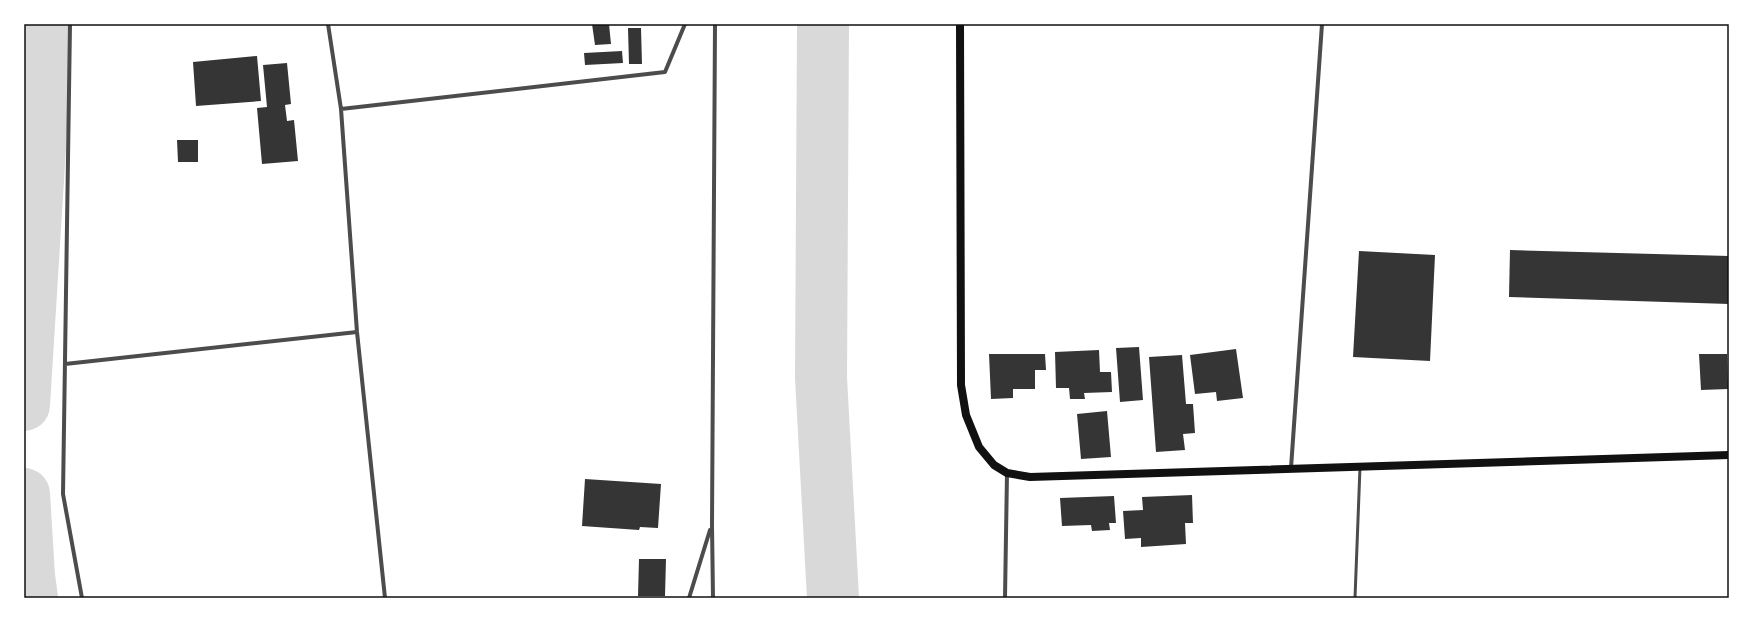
<svg xmlns="http://www.w3.org/2000/svg" width="1753" height="622" font-family="Montserrat,sans-serif">
<rect width="100%" height="100%" fill="#fff"/>
<g fill="none" stroke-linecap="round" stroke-linejoin="round">
<path stroke="#d9d9d9" stroke-width="52" d="M823,24L821,378L833,598
M24,405L40,148L45,24
M24,494L29,576L32,598"/>
</g>
<path fill="#353535" d="M592,24H609L611,44L595,45Z
M628,28H641L642,64H629Z
M622,51L623,63L585,65L584,53Z
M257,56L261,101L196,106L193,62Z
M287,63L291,104L285,105L287,121L294,120L298,161L262,164L257,108L267,107L263,65Z
M177,140H198V162H178Z
M1510,250L1729,256V304L1509,297Z
M1359,251L1435,255L1430,361L1353,357Z
M1139,347L1143,400L1120,402L1116,348Z
M1236,349L1243,398L1217,401L1216,392L1195,394L1190,355Z
M1099,350L1100,372H1111L1112,392L1084,393L1085,399H1070L1069,388H1056L1055,352Z
M989,354H1045L1046,370H1035V389H1013V398L991,399Z
M1699,354H1727L1728,389L1701,390Z
M1182,355L1186,404H1193L1195,433L1183,434L1185,450L1156,452L1149,357Z
M1107,411L1111,457L1081,459L1077,414Z
M585,479L661,484L658,528L640,527L639,530L582,526Z
M1192,495L1193,523H1185L1186,544L1141,547V538L1125,539L1123,511L1143,510L1142,497Z
M1114,496L1116,523H1109L1110,530L1092,531L1091,525L1062,526L1060,498Z
M639,559H666L665,596H638Z"/>
<g fill="none" stroke-linecap="round" stroke-linejoin="round">
<path stroke="#4c4c4c" stroke-width="3" d="M1355,598L1360,467"/>
<path stroke="#4c4c4c" stroke-width="4" d="M70,24L63,494L82,598
M328,24L341,109L357,332L385,598
M341,109L665,72L685,24
M65,364L357,332
M1291,468L1322,24
M689,598L710,530
M713,598L712,525L715,24
M1005,598L1007,473"/>
<path stroke="#111" stroke-width="8" d="M960,24L961,385L966,415L979,447L994,465L1007,473L1030,477L1729,455"/>
</g>
<rect width="1753" height="622" fill="none" stroke="#ffffff" stroke-width="50"/>
<rect x="25" y="25" width="1703" height="572" fill="none" stroke="#111" stroke-width="1.5"/>
</svg>
